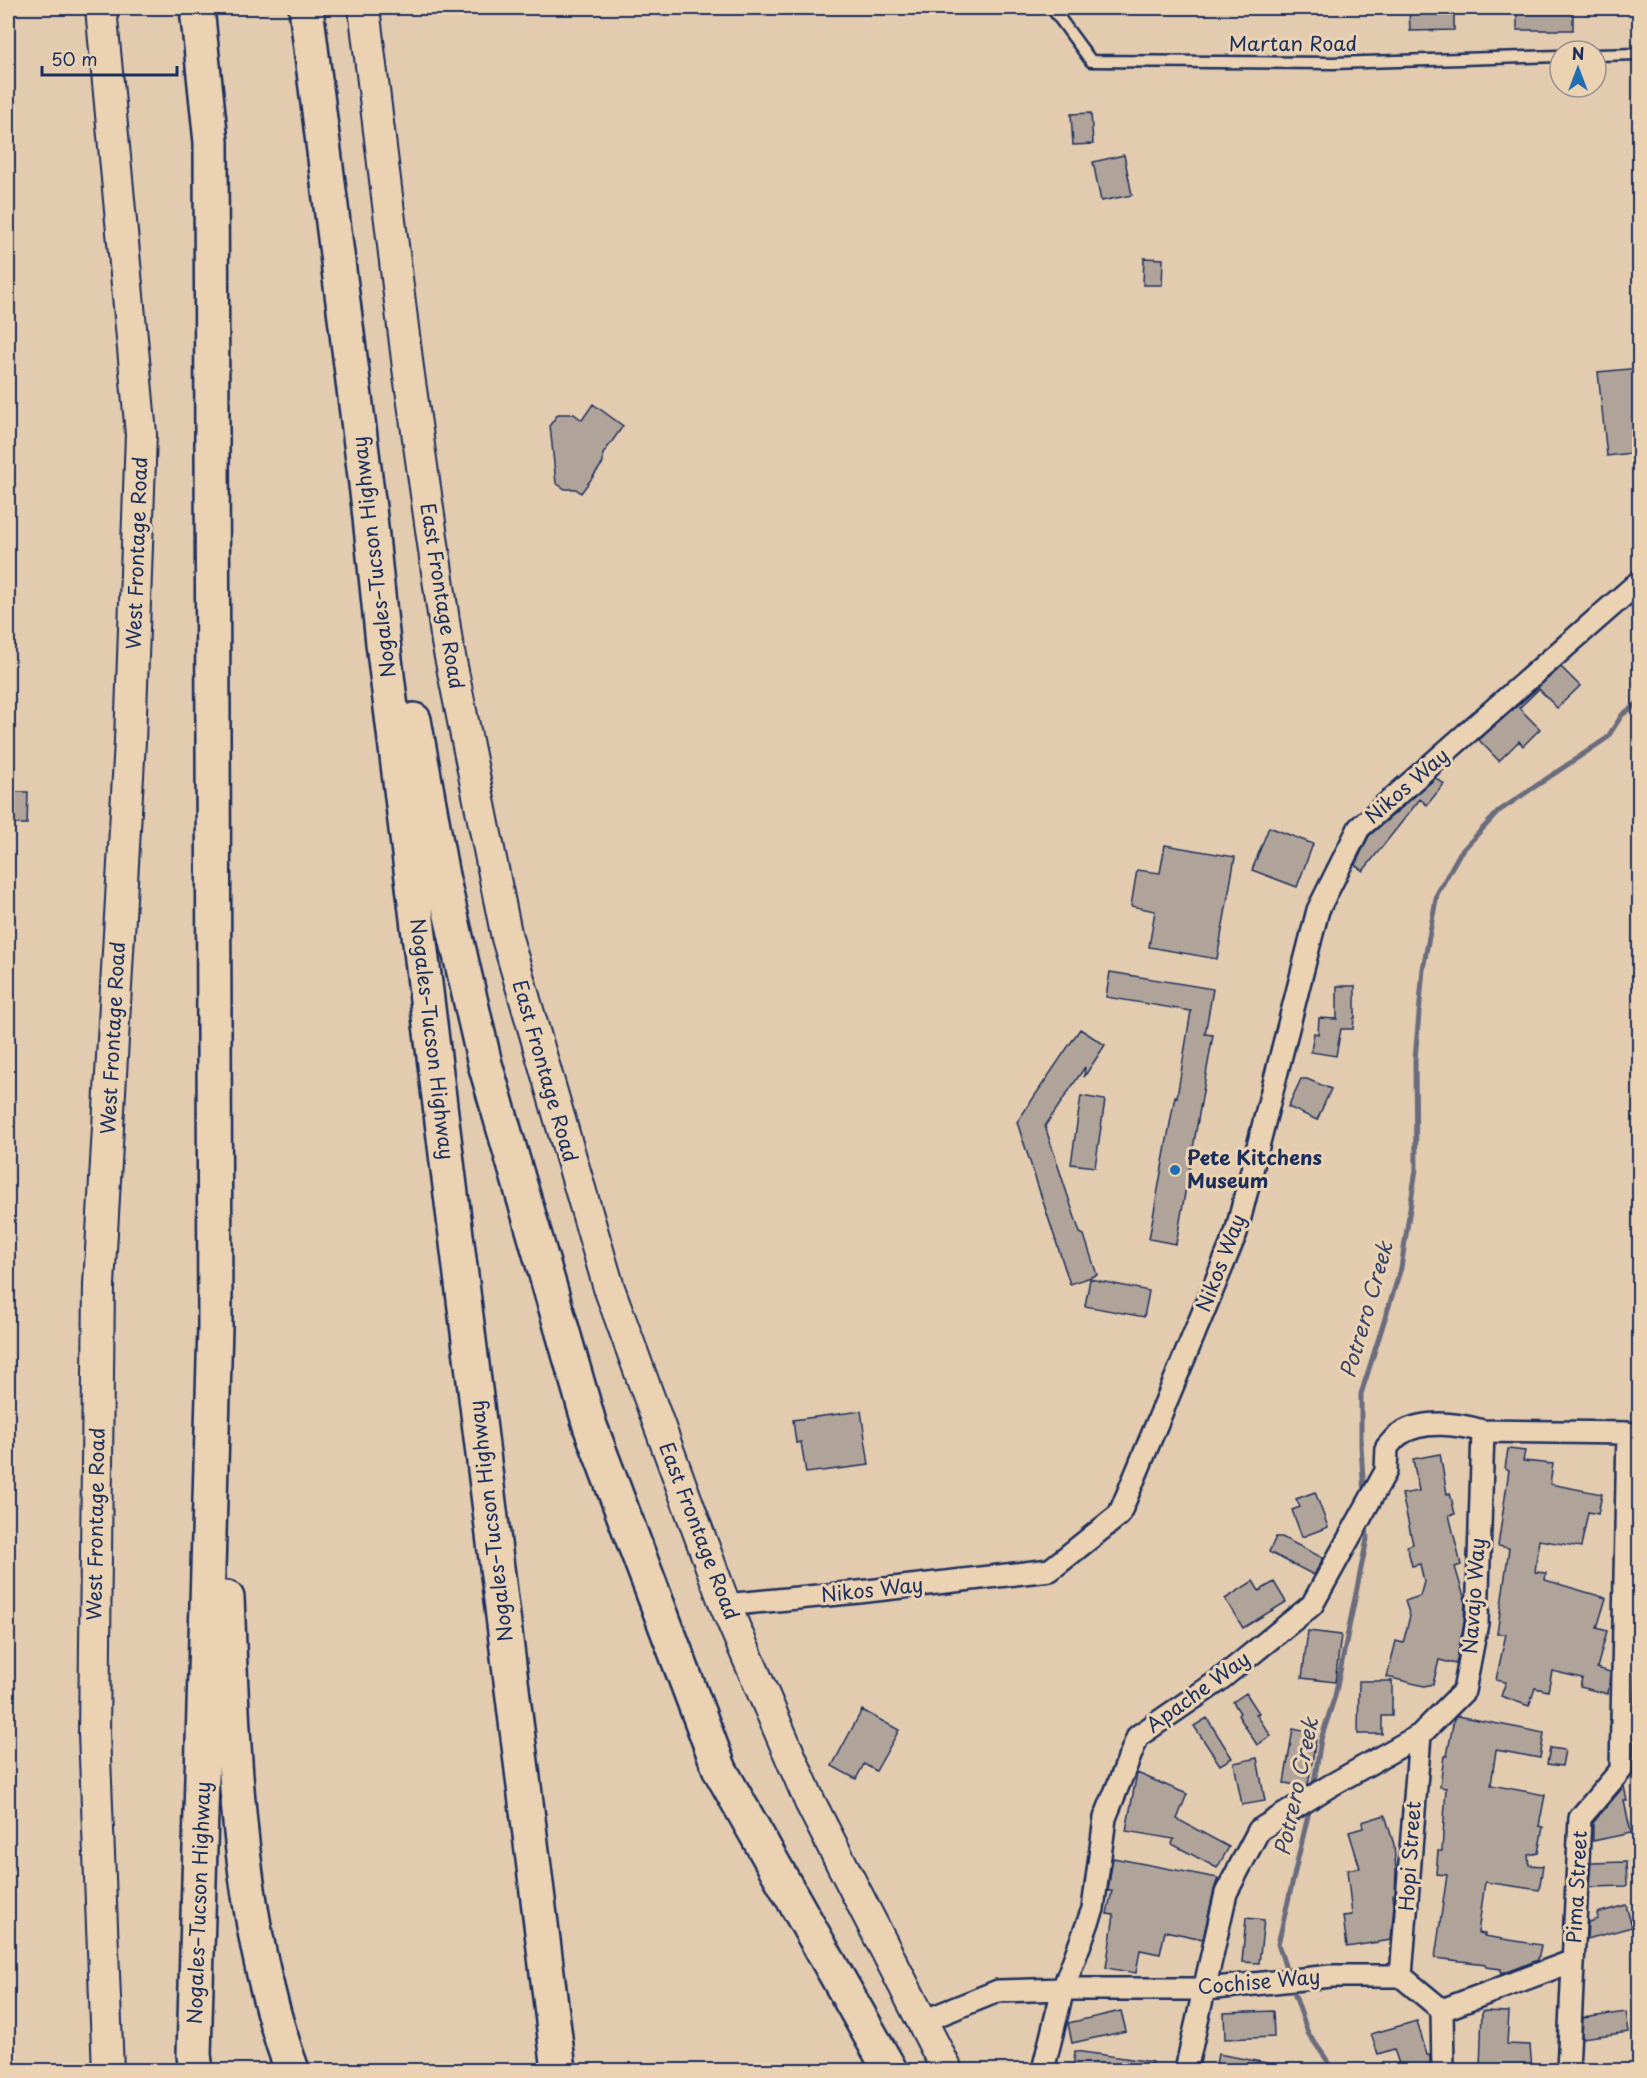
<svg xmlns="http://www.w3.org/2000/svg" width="1647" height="2078" font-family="'Playpen Sans',sans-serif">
<rect width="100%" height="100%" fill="#e2cbaf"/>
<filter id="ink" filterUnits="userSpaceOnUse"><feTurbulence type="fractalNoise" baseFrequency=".0167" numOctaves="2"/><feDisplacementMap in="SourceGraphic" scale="12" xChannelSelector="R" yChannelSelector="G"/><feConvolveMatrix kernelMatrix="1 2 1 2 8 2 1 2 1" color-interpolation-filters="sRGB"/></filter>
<g filter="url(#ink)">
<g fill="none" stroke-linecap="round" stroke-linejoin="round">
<path stroke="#6a6c7e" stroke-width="5" d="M1364,1495L1361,1446V1394L1401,1268L1416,1169L1415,1059L1423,969L1437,894L1460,853L1499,811L1607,738L1622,715L1640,701
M1313,1789L1321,1739L1335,1696L1367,1539L1366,1522
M1288,1975L1278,1944L1310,1807
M1291,1984L1308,2033L1334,2070"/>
</g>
<path fill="#b0a49a" stroke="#1b2f5e" stroke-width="1.5" d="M1409,8H1454V30L1410,31Z
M1517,8H1573V30H1517Z
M1091,113L1093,144L1073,145L1071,114Z
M1124,155L1132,195L1101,201L1093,162Z
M1144,258L1163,259L1162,285H1143Z
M1640,368V452L1607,456L1598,372Z
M593,404L623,426L603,454V463L581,493L576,489H565L556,483L550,425L558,414H574L582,420Z
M1561,667L1580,686L1557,708L1539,689L1519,708L1540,729L1523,746L1519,741L1499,761L1479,740Z
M1436,778L1444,784L1427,805L1420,799L1363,871L1355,865L1369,836Z
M8,792H28L27,824H8Z
M1269,827L1313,844L1297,887L1252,870Z
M1165,845L1235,857L1217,959L1149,947L1155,911L1131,906L1137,870L1160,873Z
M1110,972L1213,989L1205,1034L1213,1035L1176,1244L1149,1239L1175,1096L1177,1097L1191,1011L1106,997Z
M1337,986H1355V1018H1354L1353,1029H1341L1336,1056L1311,1052L1314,1033L1318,1034L1319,1018L1337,1019Z
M1080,1029L1105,1045L1084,1077L1085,1067L1045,1126L1080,1233L1084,1235L1097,1275L1070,1284L1017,1122Z
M1301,1079H1307L1331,1089L1317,1120L1288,1107Z
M1081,1096L1105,1100L1095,1167L1071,1164Z
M1090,1279L1149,1291L1144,1317L1085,1306Z
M861,1411L869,1465L806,1473L801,1442L796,1443L793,1420Z
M1508,1449L1525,1451L1523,1461L1553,1464L1550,1484L1602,1494L1598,1514L1588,1512L1581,1547L1539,1540L1535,1572L1546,1573L1545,1580L1606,1598L1597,1628L1607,1631L1597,1668L1610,1672L1608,1694L1580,1687L1582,1678L1552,1671L1548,1691L1535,1688L1529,1706L1501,1696L1506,1682L1496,1680L1506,1634H1497L1509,1548L1498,1546L1509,1470L1505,1469Z
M1440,1454L1447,1494L1450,1493L1455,1514L1449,1515L1461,1565L1455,1567L1465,1600L1464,1622L1456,1664L1439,1660L1433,1684L1424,1686L1387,1677L1396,1641L1403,1643L1410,1616L1405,1601L1420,1596L1424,1582L1420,1564L1412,1566L1407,1546L1413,1544L1402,1494L1419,1491L1413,1459Z
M1315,1492L1328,1527L1302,1537L1292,1510L1300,1507L1296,1499Z
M1276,1537H1282L1323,1558L1314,1575L1269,1552Z
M1253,1581L1259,1591L1274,1582L1286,1602L1243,1628L1225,1599Z
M1308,1631L1341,1635L1335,1682L1302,1678Z
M1359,1681H1392V1716H1382V1734H1358Z
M1246,1693L1259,1713L1256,1714L1271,1736L1257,1745L1238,1715L1240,1713L1233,1702Z
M862,1710L899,1730L876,1771L864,1764L856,1779L832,1766Z
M1457,1716L1544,1733L1540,1758L1496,1750L1491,1785L1545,1795L1539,1826L1543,1827L1538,1853L1528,1855L1529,1865L1543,1866L1539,1890L1485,1882L1478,1933L1485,1934L1484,1936L1541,1945L1538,1960L1501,1974V1969L1486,1967V1964L1435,1958L1447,1875L1436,1874L1438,1851H1442L1446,1788L1440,1787L1444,1756H1447L1454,1719Z
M1207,1718L1232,1758L1220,1765L1194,1726Z
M1293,1729L1317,1734L1308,1785L1305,1786L1284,1783Z
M1550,1748L1565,1750L1562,1766L1547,1764Z
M1257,1758L1265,1801L1242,1805L1234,1763Z
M1137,1773L1187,1794L1177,1819L1229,1847L1217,1868L1172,1844L1174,1839L1126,1831Z
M1624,1786L1627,1801H1624L1631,1833L1593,1841V1823Z
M1385,1815L1394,1845L1396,1871L1395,1895H1393L1394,1904L1391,1940L1347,1947L1343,1916L1352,1915L1347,1870L1360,1868L1349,1832L1363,1828L1362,1822Z
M1113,1858L1218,1878L1214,1890L1203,1939L1165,1931L1160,1954L1140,1950L1136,1973L1106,1968L1114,1915L1107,1914L1112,1891H1108Z
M1626,1862L1627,1886L1589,1887L1591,1863Z
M1626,1905L1632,1927L1587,1939L1588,1922L1598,1919L1597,1913Z
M1246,1918L1264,1920L1259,1963L1242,1962Z
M1121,2011L1126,2031L1072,2043L1068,2023Z
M1273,2011L1274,2037L1225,2039L1224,2013Z
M1482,2011L1509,2012L1507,2044L1530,2045L1532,2070L1480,2069Z
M1626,2012L1629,2032L1582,2038L1583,2018Z
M1417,2021L1427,2055H1429L1430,2058V2070H1390V2067L1399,2064L1394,2049L1378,2054L1371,2034Z
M1075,2051L1152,2062L1151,2070H1073Z
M1218,2054L1267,2063V2070H1215Z"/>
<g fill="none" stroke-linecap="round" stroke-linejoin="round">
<g stroke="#1b2f5e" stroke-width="15">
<path id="lane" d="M1052,8L1091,61L1333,63L1560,56
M1596,55L1640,54"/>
</g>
<g stroke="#1b2f5e" stroke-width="26">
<path id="street" d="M725,1605L859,1592L1050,1570L1119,1515L1236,1233L1318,910L1359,828L1640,581
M1401,1976L1420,1735
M1442,2010L1573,1961
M1442,2010L1443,2070
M921,2022L998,1991L1063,1989H1206L1331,1976H1401L1442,2010
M1043,2070L1063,1989L1093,1909L1105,1818L1138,1736L1217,1682L1312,1605L1386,1471L1387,1447C1391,1443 1395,1437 1400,1434C1423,1419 1458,1424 1483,1431L1628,1433L1621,1770L1580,1818L1568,2070
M1186,2070L1226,1893L1259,1830L1328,1787L1420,1735L1464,1691L1477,1623L1483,1431"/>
</g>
<g stroke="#1b2f5e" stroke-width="34">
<path id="secondary" d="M101,8L141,434L130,741L99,1285L94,1734L108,2070
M364,8L408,368L447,642L507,938L609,1288L725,1605L810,1802L947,2070"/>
</g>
<g stroke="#1b2f5e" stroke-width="38">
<path id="highway" d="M306,8L369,508L383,643L559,2070
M414,720L442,876L485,1064L590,1426L720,1770L890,2070
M227,1598C234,1757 237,1920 292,2070
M196,2070L194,2055L215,1326L211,142L197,8"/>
</g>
<use href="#lane" stroke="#ead2b2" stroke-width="10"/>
<use href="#street" stroke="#ead2b2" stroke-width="21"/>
<use href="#secondary" stroke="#ead2b2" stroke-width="30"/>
<use href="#highway" stroke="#ead2b2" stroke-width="33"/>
</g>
</g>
<circle fill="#1f6fb2" stroke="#ead2b2" stroke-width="2" cx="1175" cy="1170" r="6"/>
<g text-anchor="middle" stroke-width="6" stroke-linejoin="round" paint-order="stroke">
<g font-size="20" fill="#1b2f5e" stroke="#ead2b2">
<text x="1293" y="51">Martan Road</text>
<text transform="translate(137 553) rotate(-88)" y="7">West Frontage Road</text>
<text transform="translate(374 557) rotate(-97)" y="7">Nogales–Tucson Highway</text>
<text transform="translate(442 596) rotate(81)" y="7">East Frontage Road</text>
<text transform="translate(1407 786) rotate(-41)" y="7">Nikos Way</text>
<text transform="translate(113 1038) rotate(-87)" y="7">West Frontage Road</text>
<text transform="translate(432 1039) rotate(83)" y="7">Nogales–Tucson Highway</text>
<text transform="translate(545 1071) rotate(74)" y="7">East Frontage Road</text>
<text transform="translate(1221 1263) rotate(-69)" y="7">Nikos Way</text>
<text transform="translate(491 1521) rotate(-97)" y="7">Nogales–Tucson Highway</text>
<text transform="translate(96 1524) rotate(-89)" y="7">West Frontage Road</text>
<text transform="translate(699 1531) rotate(69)" y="7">East Frontage Road</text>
<text transform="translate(872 1590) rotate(-6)" y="7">Nikos Way</text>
<text transform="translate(1474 1596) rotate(-86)" y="7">Navajo Way</text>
<text transform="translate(1198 1692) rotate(-36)" y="7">Apache Way</text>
<text transform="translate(1410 1856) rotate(-86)" y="7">Hopi Street</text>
<text transform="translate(1577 1887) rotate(-87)" y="7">Pima Street</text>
<text transform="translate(199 1903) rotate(-88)" y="7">Nogales–Tucson Highway</text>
<text transform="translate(1259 1982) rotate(-5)" y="7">Cochise Way</text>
</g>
<g font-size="20" font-weight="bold" fill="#1b2f5e" stroke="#ead2b2" text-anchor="start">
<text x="1187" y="1165">Pete Kitchens<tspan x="1187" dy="23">Museum</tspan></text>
</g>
<g font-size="21" font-style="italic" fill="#354369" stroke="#ead2b2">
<text transform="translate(1367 1310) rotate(-74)" y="7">Potrero Creek</text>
<text transform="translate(1297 1787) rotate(-78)" y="7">Potrero Creek</text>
</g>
</g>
<rect width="1647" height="2078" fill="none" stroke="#ead2b2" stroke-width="30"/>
<rect x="15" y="15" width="1617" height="2048" fill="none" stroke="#1b2f5e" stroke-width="2" filter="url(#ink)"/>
<g transform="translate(1578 69)"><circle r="28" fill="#ead2b2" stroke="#979190" stroke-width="1.5"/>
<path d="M0-4.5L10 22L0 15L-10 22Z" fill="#1f6fb2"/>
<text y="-9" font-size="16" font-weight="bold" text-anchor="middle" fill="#1b2f5e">N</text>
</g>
<path d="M42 66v9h135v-9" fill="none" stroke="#1b2f5e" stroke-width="3"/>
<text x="51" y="66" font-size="18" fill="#1b2f5e" stroke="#ead2b2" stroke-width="4.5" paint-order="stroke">50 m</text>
</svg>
